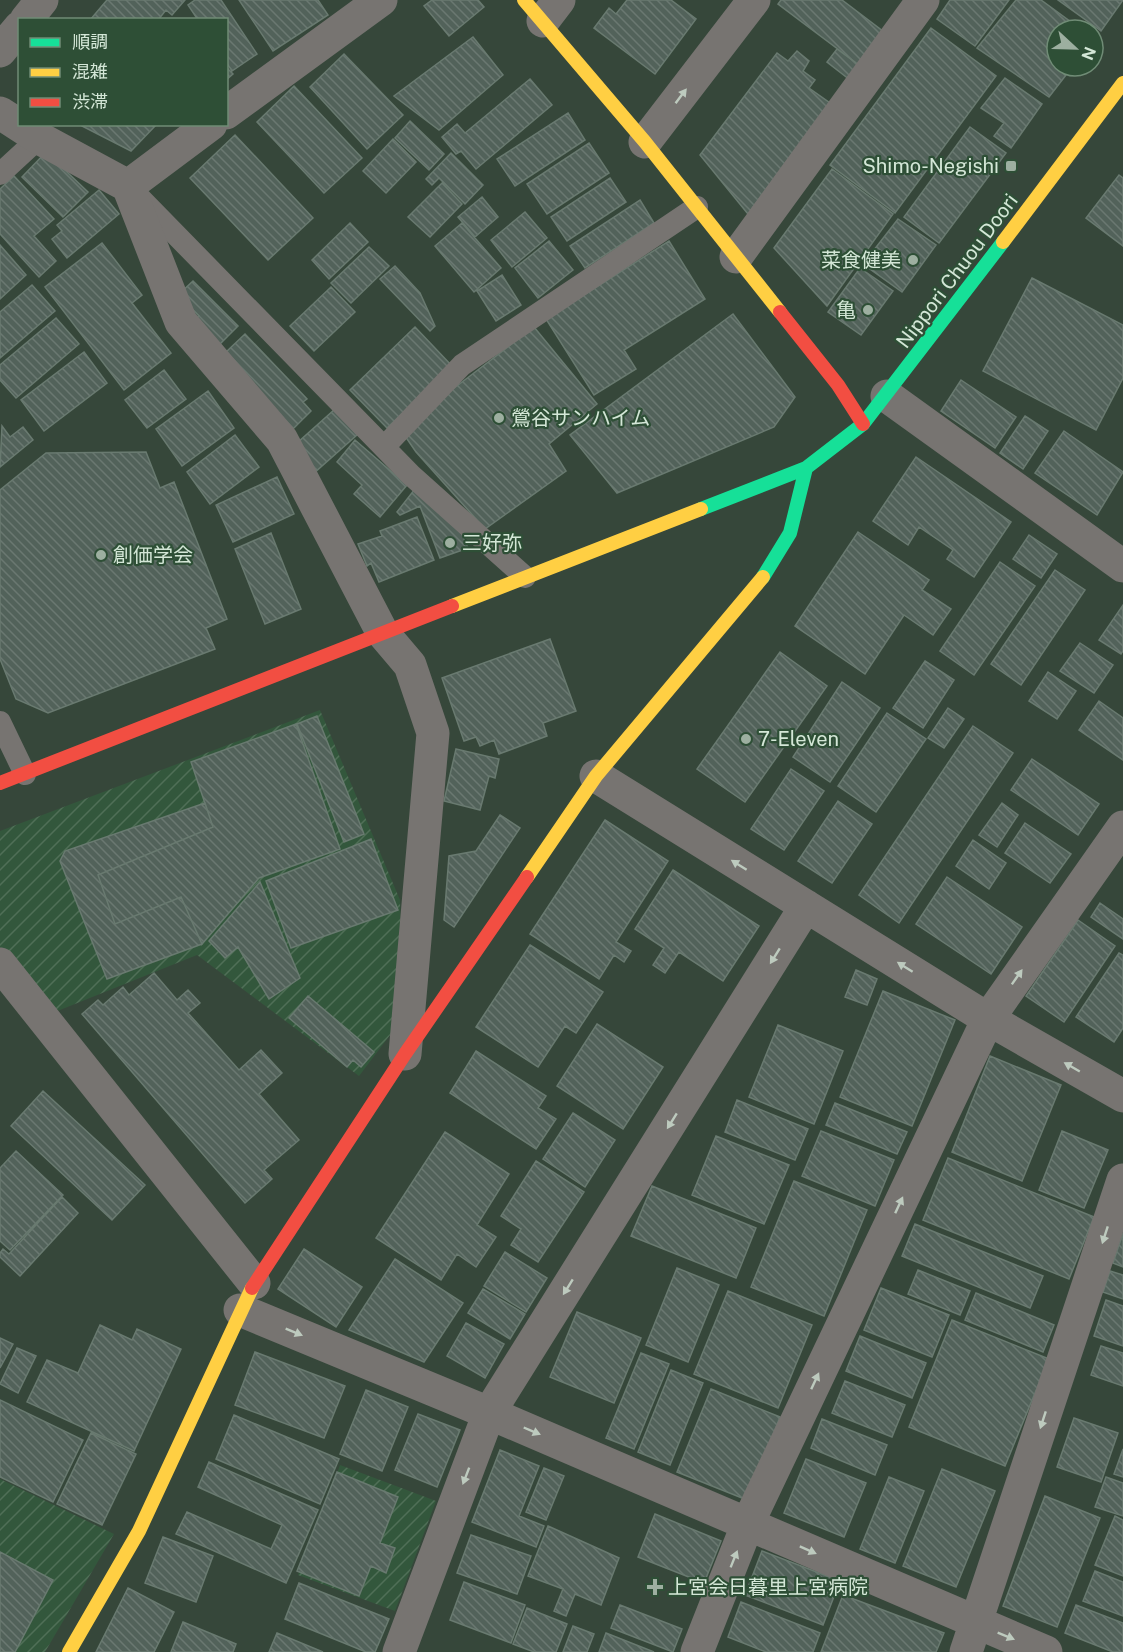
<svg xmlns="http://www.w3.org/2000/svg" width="1123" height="1652" font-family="'Public Sans','Noto Sans JP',sans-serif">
<defs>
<pattern id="industrial-furrows" width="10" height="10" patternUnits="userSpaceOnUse" patternTransform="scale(1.5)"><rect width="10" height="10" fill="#33573c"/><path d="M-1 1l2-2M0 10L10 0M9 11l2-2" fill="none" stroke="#506f57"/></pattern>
<pattern id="building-back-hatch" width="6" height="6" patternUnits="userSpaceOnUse" patternTransform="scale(1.5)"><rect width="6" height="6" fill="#52625a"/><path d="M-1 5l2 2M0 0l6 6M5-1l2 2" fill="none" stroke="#6a7871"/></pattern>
</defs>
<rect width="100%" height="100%" fill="#36473a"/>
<path fill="url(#industrial-furrows)" d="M320,710L400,900L403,1018L359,1076L197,955L50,1014L0,950V831Z
M340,1465L436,1501L395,1611L298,1575Z
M0,1479L114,1534L45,1652H0Z"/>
<path fill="url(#building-back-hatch)" stroke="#697a70" stroke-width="1.5" d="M107,0H185L172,15L166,10L158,20H90Z
M195,0H221L257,54L232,71L226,62V20H198L188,5Z
M239,0H318L328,15L273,51Z
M432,0H478L484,7L449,36L424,6Z
M627,0H671L696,19L655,74L594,28L609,8L616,14Z
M781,0H842L884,32L859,65L778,4Z
M950,0H1009L975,46L937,19Z
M1016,0H1041L1082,30H1057V66H1073L1049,97L977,48Z
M1058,0H1123L1101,31Z
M931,28L996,76L895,213L830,165Z
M473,37L503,75L439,130L394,96Z
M837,49L860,66L850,80L827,62Z
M797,51L809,61L803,71L815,80L809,88L830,103L748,214L700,155L777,53L788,61Z
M344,54L403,115L367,149L310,87Z
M226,67L233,74L226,80Z
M1005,78L1042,104L1011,148L994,136L1004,123L981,108Z
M530,79L552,105L476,169L461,151L456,154L442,137L457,124L465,133Z
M294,86L362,158L324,193L257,122Z
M568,113L585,140L515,186L497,159Z
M410,121L444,154L429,170L395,138Z
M157,124L131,151L82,126V124Z
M970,127L1006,153L939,243L904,217Z
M235,135L313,218L268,260L190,178Z
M393,139L416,162L386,193L363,171Z
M589,143L609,173L547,214L527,184Z
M46,152L88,192L63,217L22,177Z
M451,153L483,185L465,204L439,178L432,185L426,179Z
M832,169L893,214L827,306L774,248Z
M1119,175L1123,178V246L1086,218Z
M14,176L54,219L34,236L56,261L39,277L0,234V189Z
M610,178L626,202L567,241L551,217Z
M442,183L462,204L430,237L408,217Z
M99,190L119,214L67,258L52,239L62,231L57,225Z
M482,197L498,217L475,237L458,217Z
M640,200L654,223L585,268L570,246Z
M525,212L547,238L512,267L491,240Z
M898,219L936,245L902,292L863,264Z
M350,223L368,242L329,279L312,260Z
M462,223L501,268L474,292L435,246Z
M549,241L573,270L538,298L515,268Z
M669,241L705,299L624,350L636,369L594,395L546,319Z
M102,243L142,295L132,303L171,353L124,390L45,287Z
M0,245L26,275L0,299Z
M369,247L389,266L351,303L331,283Z
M395,266L420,293L435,326L430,331L380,279Z
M860,268L893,291L861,335L828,312Z
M502,275L521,305L496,321L477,291Z
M1032,278L1123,325V378L1096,430L983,371Z
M193,281L238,326L220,344L195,319L199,316L178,295Z
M32,285L55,311L0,358V312Z
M331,287L355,312L314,351L290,326Z
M733,314L795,397L774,427L617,493L570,435Z
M56,318L79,344L16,398L0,380V365Z
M415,327L452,366L387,428L350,390Z
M534,327L597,404L549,444L566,471L485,529L416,452L403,433L449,392Z
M245,334L307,399L303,402L311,411L292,430L226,352Z
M84,352L107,383L44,431L21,400Z
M164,370L186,399L147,428L125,400Z
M961,380L1016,417L995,448L941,411Z
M208,391L234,428L182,466L156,429Z
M335,409L357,435L314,473L296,444Z
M1025,416L1048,431L1023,469L1000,453Z
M2,426L10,437L23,427L33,440L0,467Z
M1064,431L1123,472L1097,515L1035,473Z
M235,435L259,467L210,504L187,472Z
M355,440L407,485L380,517L354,494L362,485L337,462Z
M146,452L160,488L174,482L227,619L206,628L215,649L48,713L16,699L0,659V490L46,453Z
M916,457L1011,522L974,577L947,559L953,550L919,527L908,545L873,521Z
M277,477L294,514L233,542L216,505Z
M418,485L456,521L468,548L440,558L420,506L400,515L397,512Z
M417,517L434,560L379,582L371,563L367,566L358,544L382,536L380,531Z
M858,532L929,580L922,590L951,609L933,635L904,615L865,674L795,626Z
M271,533L301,609L265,624L235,549Z
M1029,535L1057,554L1041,578L1013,559Z
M1000,562L1035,586L974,675L940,651Z
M1055,570L1085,590L1021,685L991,664Z
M1123,605V651L1121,654L1099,640Z
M550,639L576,711L543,723L547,736L499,754L494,740L480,746L476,737L464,741L442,678Z
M1080,643L1113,665L1094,693L1060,671Z
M780,652L827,686L745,802L697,769Z
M925,661L954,680L923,728L893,708Z
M1048,672L1076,691L1057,719L1029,701Z
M842,682L880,708L830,782L793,757Z
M1099,701L1123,718V760L1079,730Z
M948,708L964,719L944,748L928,738Z
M887,713L926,739L876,812L838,786Z
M317,716L364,834L344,842L297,724Z
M296,724L340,849L259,878L202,944L181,897L115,924L98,875L213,827L191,762Z
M973,726L1013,753L899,923L859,895Z
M456,749L499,759L495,778L489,776L480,810L444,801Z
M1032,759L1099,804L1078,835L1011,790Z
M791,769L824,791L784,850L751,829Z
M838,801L872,824L832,883L798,861Z
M205,803L213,827L98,875L115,924L181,897L202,944L107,979L60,861L65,851Z
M1002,803L1018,815L997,847L979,835Z
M500,815L520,828L454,927L444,920L449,856L476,851Z
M605,820L668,861L616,942L631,951L624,962L614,955L599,979L530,934Z
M1025,823L1071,854L1050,883L1005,853Z
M371,839L398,910L291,948L266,881Z
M973,840L1006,863L989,889L956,866Z
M673,870L759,926L723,981L679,952L665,973L653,965L664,948L635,929Z
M947,877L1022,927L991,974L916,924Z
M260,882L300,978L269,999L238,947L225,958L209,941Z
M1100,903L1123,919V939L1091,917Z
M1078,920L1115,946L1064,1022L1026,996Z
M530,945L603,992L576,1033L565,1026L538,1067L476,1027Z
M1119,953L1123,955V1028L1114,1042L1076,1017Z
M856,970L877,979L867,1005L845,997Z
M154,973L177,1000L188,990L200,1003L188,1013L239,1070L261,1050L282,1073L259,1094L299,1140L264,1170L272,1179L245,1203L82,1014L98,1000L103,1005L123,987L129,995Z
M883,991L955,1020L912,1126L840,1097Z
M308,996L374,1052L361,1067L353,1060L347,1067L289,1018Z
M597,1024L663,1067L623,1129L557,1086Z
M778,1025L843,1051L814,1124L749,1097Z
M476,1051L546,1096L538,1108L556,1119L536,1149L450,1093Z
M990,1056L1061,1085L1022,1181L952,1152Z
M43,1091L145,1185L112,1220L11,1126Z
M737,1100L808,1129L795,1160L725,1132Z
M835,1103L907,1132L897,1154L826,1125Z
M573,1113L615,1140L585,1187L543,1159Z
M821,1131L894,1160L875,1206L802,1176Z
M1062,1131L1108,1150L1084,1208L1039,1190Z
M445,1132L509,1174L477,1225L496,1237L476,1267L457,1254L441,1280L376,1238Z
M716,1136L789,1165L764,1224L692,1195Z
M16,1151L63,1195L10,1250L0,1241V1168Z
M948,1158L1094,1217L1069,1279L923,1220Z
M536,1161L584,1192L538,1262L511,1245L521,1229L501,1216Z
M794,1181L867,1210L824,1316L751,1287Z
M652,1186L756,1228L736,1278L631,1236Z
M62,1197L78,1213L20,1276L0,1257V1253L3,1249L9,1254Z
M915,1224L1043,1276L1030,1308L902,1256Z
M1123,1233V1267L1113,1263Z
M304,1249L362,1287L336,1327L278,1289Z
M505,1252L547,1278L526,1312L484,1286Z
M395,1259L463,1303L424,1362L349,1330Z
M677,1268L719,1285L688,1362L646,1345Z
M918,1270L970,1291L960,1315L908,1294Z
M1110,1271L1123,1275V1299L1103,1292Z
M881,1288L949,1315L932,1357L864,1330Z
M483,1289L525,1314L510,1339L468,1313Z
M728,1291L812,1325L778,1408L694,1374Z
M976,1293L1054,1325L1043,1352L965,1320Z
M1106,1300L1123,1306V1346L1094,1336Z
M577,1312L641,1338L614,1403L550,1377Z
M952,1320L1049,1359L1005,1466L909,1427Z
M466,1323L504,1344L485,1378L447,1356Z
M100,1325L132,1340L137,1329L181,1349L134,1451L27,1402L47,1360L78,1373Z
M860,1336L926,1363L912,1398L846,1371Z
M0,1338L13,1344L0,1368Z
M1101,1346L1123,1353V1386L1091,1375Z
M17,1348L36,1356L18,1393L0,1384Z
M255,1352L345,1386L324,1438L235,1405Z
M641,1353L669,1364L634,1449L606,1438Z
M671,1370L703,1383L670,1465L638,1452Z
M845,1381L905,1405L892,1437L832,1413Z
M711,1389L780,1417L747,1500L677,1472Z
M366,1390L408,1407L382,1471L340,1454Z
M0,1400L83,1440L53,1502L0,1477Z
M418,1414L460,1430L437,1487L395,1470Z
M234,1415L339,1459L320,1504L216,1459Z
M1074,1418L1118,1433L1101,1482L1057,1467Z
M822,1419L887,1445L875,1475L811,1448Z
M91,1433L136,1454L102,1525L57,1504Z
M1123,1449V1477L1114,1474Z
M500,1450L539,1466L519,1516L544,1526L536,1547L472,1522Z
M806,1459L866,1483L844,1537L784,1513Z
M209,1462L318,1510L286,1583L176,1534L187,1512L271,1549L282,1525L198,1487Z
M544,1468L564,1476L546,1520L526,1512Z
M942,1469L995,1491L956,1587L903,1566Z
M337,1472L398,1497L380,1543L395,1548L386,1573L371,1566L359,1596L297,1571Z
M889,1477L924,1491L895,1563L860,1549Z
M1106,1477L1123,1483V1516L1095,1507Z
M1045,1496L1100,1518L1057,1627L1003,1606Z
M655,1514L721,1541L704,1583L638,1557Z
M1115,1516L1123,1520V1576L1095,1565Z
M548,1526L619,1558L601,1605L575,1594L566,1616L554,1611L563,1589L528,1576Z
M471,1535L531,1556L517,1594L457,1573Z
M163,1537L213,1556L196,1602L145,1583Z
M762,1551L840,1581L823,1625L745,1595Z
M0,1552L53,1580L15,1652H0Z
M1095,1571L1123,1582V1616L1083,1601Z
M464,1582L525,1605L511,1643L450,1620Z
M299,1583L389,1619L375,1652H366L285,1619Z
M128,1588L174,1612L154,1652H96Z
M843,1595L944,1633L936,1652H821Z
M741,1602L820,1633L813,1652H766L728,1637Z
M620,1605L682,1629L673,1652L611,1628Z
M1076,1605L1123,1623V1652H1113L1065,1633Z
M527,1608L567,1624L556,1652H534L513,1644Z
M183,1622L236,1644L233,1652H171Z
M573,1626L594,1634L587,1652H563Z
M277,1633L323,1652H269Z
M606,1633L654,1652H599Z"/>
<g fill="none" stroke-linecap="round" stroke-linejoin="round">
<path stroke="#777471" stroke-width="22" d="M0,174L39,138
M137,195L411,475L525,577
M384,447L462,365L697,207
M0,722L25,774"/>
<path stroke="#777471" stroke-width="33" d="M26,20L42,0
M543,21L559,0
M0,51L20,27
M0,113L39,138L128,186L181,322L282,440L382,632L410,665L433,733L405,1054
M226,113L381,0
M645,142L754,0
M128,186L211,124
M736,257L923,0
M887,396L1123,566
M596,776L988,1019L1123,1096
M0,964L254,1283
M240,1310L489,1413L1046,1652
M399,1652L489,1413L806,906
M697,1652L748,1523L988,1019L1123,827
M966,1652L1123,1180"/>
<path stroke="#16e098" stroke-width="14" d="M701,509L806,468L863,424L1003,242
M763,577L790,533L806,468"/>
<path stroke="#ffcf43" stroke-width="14" d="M524,0L645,142L780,312
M1003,242L1123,83
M452,606L701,509
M527,877L596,776L763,577
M69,1652L139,1531L252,1288"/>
<path stroke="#f24e42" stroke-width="14" d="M780,312L838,385L863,424
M0,783L452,606
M252,1288L405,1054L527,877"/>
</g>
<defs><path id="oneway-solid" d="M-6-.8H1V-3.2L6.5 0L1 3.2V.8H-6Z" transform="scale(1.5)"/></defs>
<g fill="#bdcabe">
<use href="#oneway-solid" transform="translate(681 96) rotate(-53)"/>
<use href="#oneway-solid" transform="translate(739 865) rotate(-148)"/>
<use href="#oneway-solid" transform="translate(775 956) rotate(122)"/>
<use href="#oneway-solid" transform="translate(905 967) rotate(-148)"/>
<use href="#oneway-solid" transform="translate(1017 977) rotate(-55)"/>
<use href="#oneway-solid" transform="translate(1072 1067) rotate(-150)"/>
<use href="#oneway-solid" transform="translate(672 1121) rotate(122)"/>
<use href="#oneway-solid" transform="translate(899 1205) rotate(-65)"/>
<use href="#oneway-solid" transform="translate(1105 1235) rotate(108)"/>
<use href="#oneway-solid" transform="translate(568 1287) rotate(122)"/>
<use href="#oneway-solid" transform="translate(294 1332) rotate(22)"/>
<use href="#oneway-solid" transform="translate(815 1381) rotate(-65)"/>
<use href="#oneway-solid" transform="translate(1043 1420) rotate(108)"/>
<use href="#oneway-solid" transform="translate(532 1431) rotate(23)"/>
<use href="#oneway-solid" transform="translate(466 1476) rotate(111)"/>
<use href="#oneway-solid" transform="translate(808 1550) rotate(24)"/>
<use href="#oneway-solid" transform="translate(734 1559) rotate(-68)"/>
<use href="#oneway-solid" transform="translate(1006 1636) rotate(22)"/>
</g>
<g fill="#9dafa0" stroke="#2e4f36" stroke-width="2">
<rect x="1005" y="160" width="12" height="12" rx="3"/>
<circle cx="913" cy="260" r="6"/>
<circle cx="868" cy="310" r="6"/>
<circle cx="499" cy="418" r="6"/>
<circle cx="450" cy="543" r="6"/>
<circle cx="101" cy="555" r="6"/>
<circle cx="746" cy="739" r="6"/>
<path d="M652 1578h6v6h6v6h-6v6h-6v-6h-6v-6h6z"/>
</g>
<g text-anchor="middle" stroke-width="4.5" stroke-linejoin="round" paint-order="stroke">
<g font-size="20" fill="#d4e7d7" stroke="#2e4f36" text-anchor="start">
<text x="999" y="173" text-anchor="end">Shimo-Negishi</text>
<text x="901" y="267" text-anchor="end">菜食健美</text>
<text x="856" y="317" text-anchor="end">亀</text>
<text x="511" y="425">鶯谷サンハイム</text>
<text x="462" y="550">三好弥</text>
<text x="113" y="562">創価学会</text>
<text x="758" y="746">7-Eleven</text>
<text x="668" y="1594">上宮会日暮里上宮病院</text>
</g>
<g font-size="20" fill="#d4e7d7" stroke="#2e4f36">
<text transform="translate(957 271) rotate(-53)" y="7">Nippori Chuou Doori</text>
</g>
</g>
<rect x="18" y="18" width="210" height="108" fill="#2e4f36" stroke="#708c76" stroke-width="1.5"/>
<rect x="30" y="38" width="30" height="9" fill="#16e098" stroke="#708c76" stroke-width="1.5"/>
<text x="72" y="48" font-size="18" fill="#d4e7d7">順調</text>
<rect x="30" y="68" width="30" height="9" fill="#ffcf43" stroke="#708c76" stroke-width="1.5"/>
<text x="72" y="78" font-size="18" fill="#d4e7d7">混雑</text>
<rect x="30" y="98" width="30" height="9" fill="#f24e42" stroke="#708c76" stroke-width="1.5"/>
<text x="72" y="108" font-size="18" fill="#d4e7d7">渋滞</text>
<g transform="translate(1075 48) rotate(112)"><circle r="28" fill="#2e4f36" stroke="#708c76" stroke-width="1.5"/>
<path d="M0-4.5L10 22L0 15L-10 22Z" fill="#9dafa0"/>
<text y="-9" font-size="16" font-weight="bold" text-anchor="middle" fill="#d4e7d7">N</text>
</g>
</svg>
